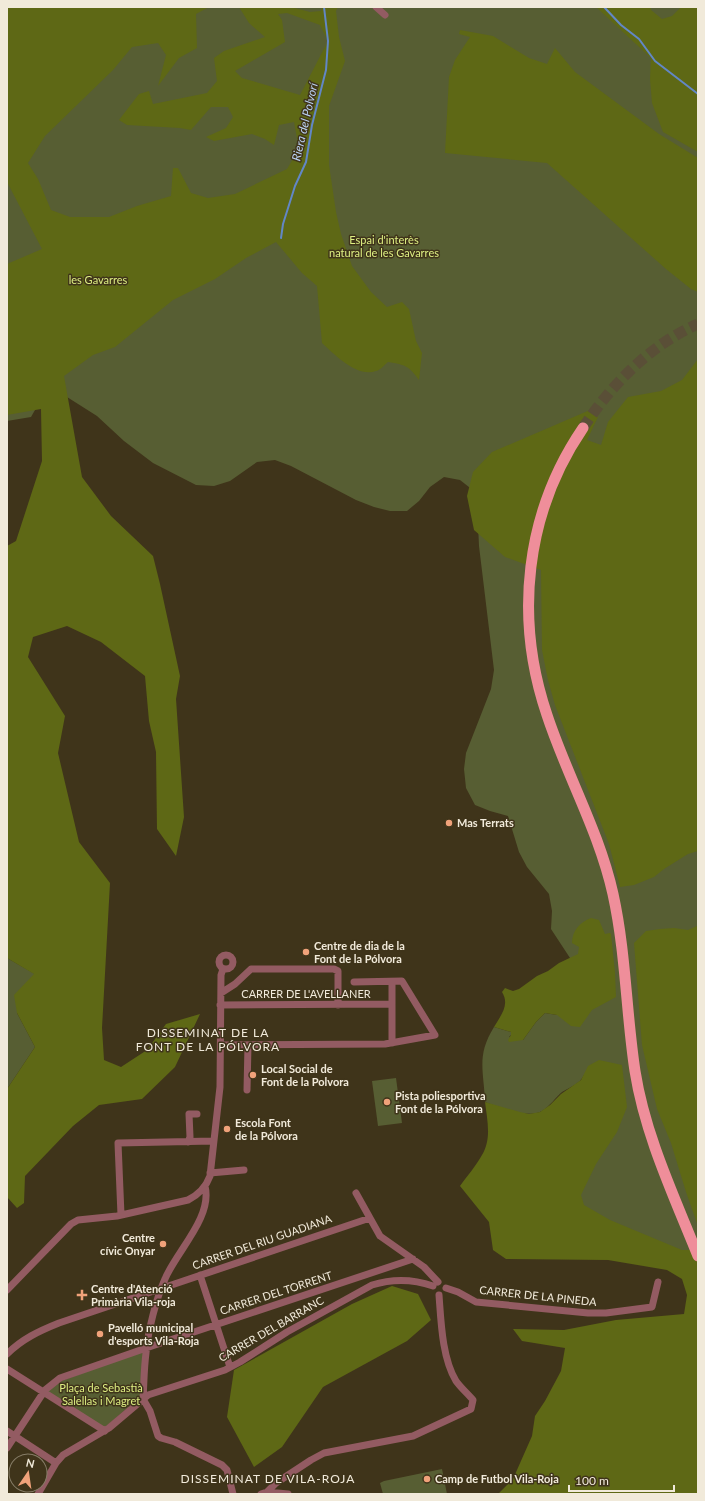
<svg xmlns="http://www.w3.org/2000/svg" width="705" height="1501" font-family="Lato,sans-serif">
<rect width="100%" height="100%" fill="#3f341a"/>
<path fill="#575e33" d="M7,7H698V1264L579,1237L584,1075C580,1084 570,1087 562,1092C555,1098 550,1106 542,1111C528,1119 499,1107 485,1102C484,1071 476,1056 494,1027L511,1032V1035L509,1037L523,1040L536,1022L545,1013L557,1015L576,975L570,958L551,929L552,911L549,894L527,867L519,852L508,816L490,811L475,805L466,788L464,769L466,753L491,689L494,670L479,546L478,524L474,491L460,480L444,477L430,487L419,501L407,511H390L374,507L356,500L291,466L275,460L257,462L230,481L214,486L196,485L153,463L124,441L97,416L67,397L39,403L31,417L7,421Z
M7,958L35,974L17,1013L35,1047L7,1089Z
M396,1078L402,1123L378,1126L372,1081Z
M145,1350L140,1397L103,1429L44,1392L53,1384Z
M442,1469L447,1494H383L380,1483L384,1481Z"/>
<path fill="#5e6815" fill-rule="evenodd" d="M7,7H209L196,14L197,48L179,58L158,86L166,55L158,43L132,47L113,70L45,136L28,163L38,179L51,210L70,217H109L137,206L171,196L173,168H178L191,193L208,198L235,194L287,169L299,149L294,122L279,125L274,145L265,139L252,134L214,141L206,137L226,128L233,117L228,107H211L191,130L180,128L127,125L119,120L139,94L149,91L153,104L207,93L217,81L214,58L224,51L265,37L249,23L239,7H291L310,12L321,11L322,8L321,7H338L336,11L339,37L345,61L329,106V165L336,212L341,234L352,266L371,292L387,307L402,302L409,309L416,341L422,353L419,380C409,366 406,365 388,362C384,365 381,370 376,371C357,378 334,354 322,343L317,286L302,273L276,242L246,258L215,279L173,300L115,347L93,355L64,376L82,477L111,516L153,556L160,584L180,676L176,699L184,817L176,856L157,829L156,752L149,721L145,676L101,642L67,626L33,637L28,657L65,716L58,753L79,842L110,883L102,1028L104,1060L121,1067L147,1050L166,1024L200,1014L175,1067L142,1099L99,1105L73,1126L25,1176L24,1203L17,1208L7,1197V1089L35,1047L17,1013L14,995L34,974L7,958V546L16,541L42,461L41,409L7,415V264L42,249L7,182ZM287,13L320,25L328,41L300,95L242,78L235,71L285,42L282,20L278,14Z
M596,7H651V10L662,19L672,16L681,7H698V152L663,132L652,103L650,79L651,58Z
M460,30L493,36L529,58L547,64L555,48L575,72L659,134L698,158V292L691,289L666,269L547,163L445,153L449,77L455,60L470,37L459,34Z
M698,359V851L688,854L664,869L654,877L634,885L620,887L609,844L555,705L548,680L542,650L541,570L505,557L474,530L467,496L473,472L492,452L590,410L598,417L587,440L601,445L608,422L628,397L661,391L682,380Z
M591,918L599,920L605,934L610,933L611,934L615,973L616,997L592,1010L580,1027L571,1026L557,1015L545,1013L536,1022L523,1040L509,1042L508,1040L511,1035V1032L494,1027C501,1015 510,1005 502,992L505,988L513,991L519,989L537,976L548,971L559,963L578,954L579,947L572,943C572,931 580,922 591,918Z
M697,926H698V1226L686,1192L671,1143L657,1109L642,1045L634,943L646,931L660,929L674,928L688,930Z
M599,1060L622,1065L627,1107L617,1132L596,1164L581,1195L584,1205L610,1220L682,1250H698V1494H498L513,1479L532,1436L535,1416L545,1401L561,1371L565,1348L522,1341L513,1329L564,1330L616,1320L684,1314L687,1295L682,1279L667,1270L608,1260L506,1259L493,1250L489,1222L460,1186C467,1176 476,1166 482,1155C492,1139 487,1119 485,1102L520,1112L529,1114L540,1112L550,1105L561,1094L581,1080L588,1066Z
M392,1286L418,1294L431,1320L407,1341L323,1387L282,1447L254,1467L227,1417L234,1370L352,1304Z"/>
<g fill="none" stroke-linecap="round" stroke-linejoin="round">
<path stroke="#6287c6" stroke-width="2" d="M604,7L621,25L639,39L655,61L698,94
M281,238L283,224L295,186L306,162L312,125L326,70L328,41L324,7"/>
<path stroke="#5a4f37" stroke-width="11" stroke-dasharray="11 5.5" stroke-linecap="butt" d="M583,428C610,386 651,344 698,324"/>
<path stroke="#935b62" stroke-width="7" d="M376,7L385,15
M219 962a7 7 0 1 1 14 0a7 7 0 1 1-14 0Z
M392,982V1043
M221,993L235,984L251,969H334L338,971V1005
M220,1005L392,1004
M221,1045L385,1044L435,1035L402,981L354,982
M247,1090L248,1045
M188,1142L190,1137L189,1114H197
M210,1173L244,1170
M356,1193L380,1236L424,1267L438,1282
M121,1215L118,1143L213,1141
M200,1275L230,1367
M446,1288L458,1292L476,1302L588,1313H606L652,1307L658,1282
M7,1290L71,1224L78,1220L117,1216L188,1200C198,1195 206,1187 210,1176L220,1087L221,975L223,969
M7,1354C22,1339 39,1331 59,1323L370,1218
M7,1369L105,1431
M143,1399C144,1383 144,1368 146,1353C148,1331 156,1299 165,1279C176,1252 213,1217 205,1186
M143,1399L150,1411L158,1436L161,1438L175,1442L222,1465L227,1470L233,1494
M7,1431L56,1463
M7,1448L45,1390L60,1378L152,1346L413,1259
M267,1492L276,1483L311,1460L324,1453L413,1436L471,1409L473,1400C468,1394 461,1388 456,1381C442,1358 441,1321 439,1295
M38,1494L56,1463L63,1455L109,1428L148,1395L225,1370L240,1362L287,1332L372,1285C391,1279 413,1279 433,1286
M261,1494L267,1492L288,1494"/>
<path stroke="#ef8e9a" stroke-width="11" d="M583,428C525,513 514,618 547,715C567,776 599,831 613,894C626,953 626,1012 635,1071C645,1135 674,1196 698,1256"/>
</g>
<g fill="#f0a27a" stroke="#3f341a" stroke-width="1.5">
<circle cx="449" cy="823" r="4"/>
<circle cx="306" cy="952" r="4"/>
<circle cx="253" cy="1075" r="4"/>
<circle cx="387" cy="1102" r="4"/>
<circle cx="227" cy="1129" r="4"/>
<circle cx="163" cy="1244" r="4"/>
<path d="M80 1289h4v4h4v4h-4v4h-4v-4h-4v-4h4z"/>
<circle cx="100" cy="1334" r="4"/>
<circle cx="427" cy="1479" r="4"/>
</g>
<g text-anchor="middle" stroke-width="3" stroke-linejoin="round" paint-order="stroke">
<g font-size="11" fill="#ddee82" stroke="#3f341a">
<text x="384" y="244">Espai d'interès<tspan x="384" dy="13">natural de les Gavarres</tspan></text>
<text x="98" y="284">les Gavarres</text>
<text x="101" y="1392">Plaça de Sebastià<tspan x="101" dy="13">Salellas i Magret</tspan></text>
</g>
<g font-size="11" font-weight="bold" fill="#f1eada" stroke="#3f341a" text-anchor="start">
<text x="457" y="827">Mas Terrats</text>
<text x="314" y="950">Centre de dia de la<tspan x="314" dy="13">Font de la Pólvora</tspan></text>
<text x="261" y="1073">Local Social de<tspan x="261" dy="13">Font de la Polvora</tspan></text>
<text x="395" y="1100">Pista poliesportiva<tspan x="395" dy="13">Font de la Pólvora</tspan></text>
<text x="235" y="1127">Escola Font<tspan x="235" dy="13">de la Pólvora</tspan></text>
<text x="155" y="1242" text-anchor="end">Centre<tspan x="155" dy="13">cívic Onyar</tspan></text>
<text x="91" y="1293">Centre d'Atenció<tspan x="91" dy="13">Primària Vila-roja</tspan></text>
<text x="108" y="1332">Pavelló municipal<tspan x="108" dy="13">d'esports Vila-Roja</tspan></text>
<text x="435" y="1483">Camp de Futbol Vila-Roja</text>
</g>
<g font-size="11" fill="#f1eada" stroke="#3f341a">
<text x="306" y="998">CARRER DE L'AVELLANER</text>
<text transform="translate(262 1242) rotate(-19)" y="4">CARRER DEL RIU GUADIANA</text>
<text transform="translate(276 1293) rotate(-18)" y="4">CARRER DEL TORRENT</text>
<text transform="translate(538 1296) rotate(6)" y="4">CARRER DE LA PINEDA</text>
<text transform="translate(271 1329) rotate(-30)" y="4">CARRER DEL BARRANC</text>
</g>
<g font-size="12" font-style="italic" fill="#bbd1f3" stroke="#3f341a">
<text transform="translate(305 122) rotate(-77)" y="4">Riera del Polvorí</text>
</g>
<g font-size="12" letter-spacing="1" fill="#f1eada" stroke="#3f341a">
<text x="208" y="1037">DISSEMINAT DE LA<tspan x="208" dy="14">FONT DE LA PÓLVORA</tspan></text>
<text x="268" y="1483">DISSEMINAT DE VILA-ROJA</text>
</g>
</g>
<rect width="705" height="1501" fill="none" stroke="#f1eada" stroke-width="16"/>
<g transform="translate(28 1473) rotate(13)"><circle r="19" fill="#3f341a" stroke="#867d67"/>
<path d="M0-3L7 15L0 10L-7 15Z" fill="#f0a27a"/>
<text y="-6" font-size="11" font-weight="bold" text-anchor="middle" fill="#f1eada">N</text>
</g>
<path d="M569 1485v6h105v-6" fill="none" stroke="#f1eada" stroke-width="2"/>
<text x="575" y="1485" font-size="12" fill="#f1eada" stroke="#3f341a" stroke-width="3" paint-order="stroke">100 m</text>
</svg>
